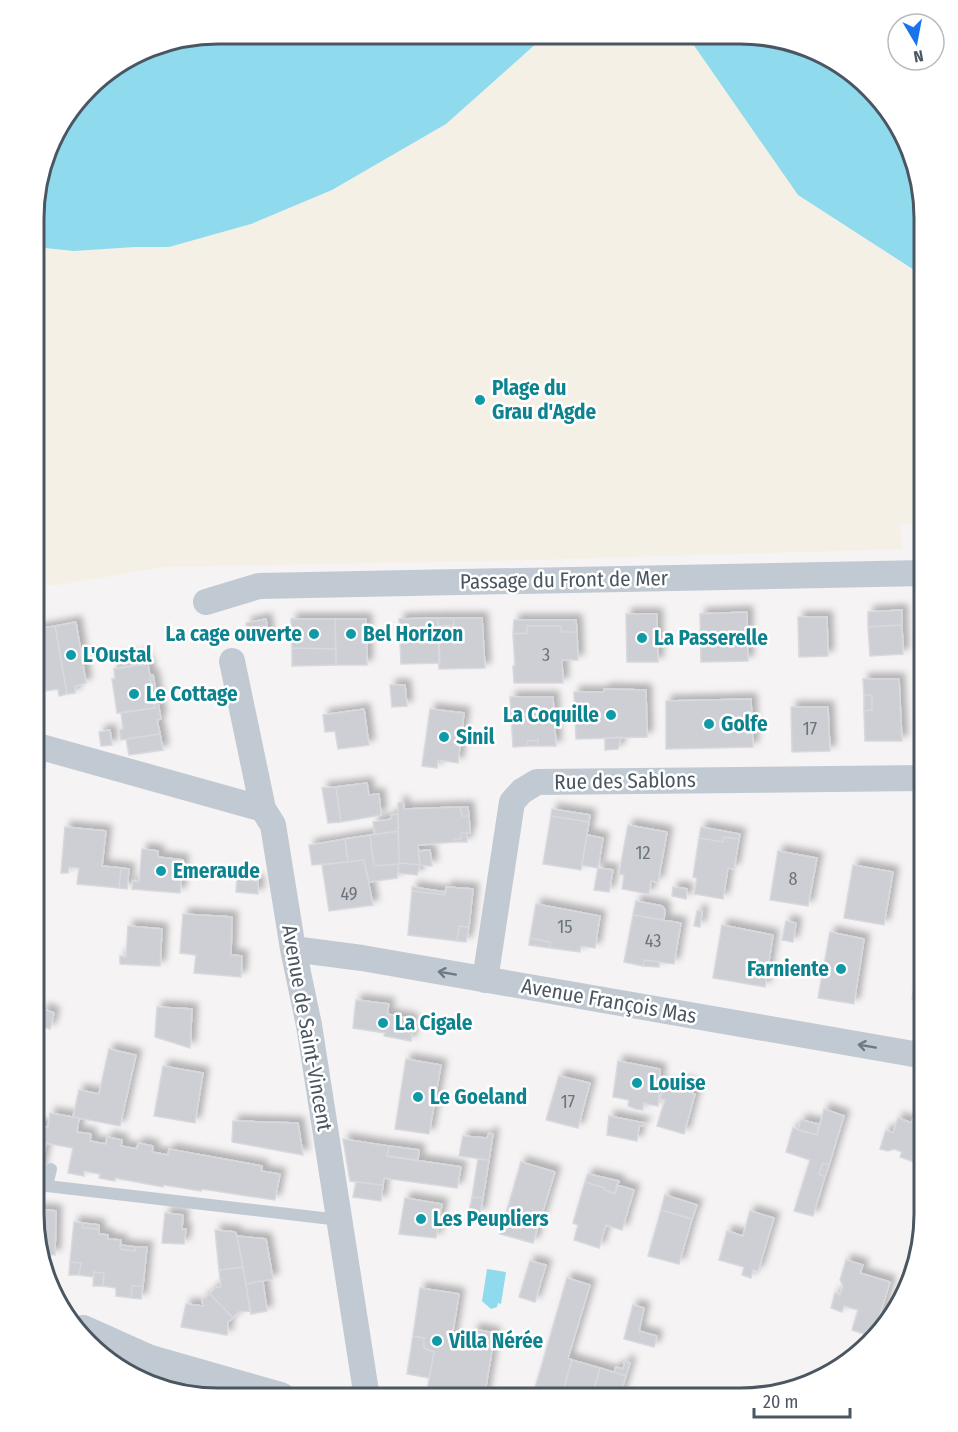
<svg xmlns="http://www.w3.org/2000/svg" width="958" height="1432" font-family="'Fira Sans Condensed',sans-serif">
<defs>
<filter id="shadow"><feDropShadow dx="5.5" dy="-5.5" stdDeviation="3" flood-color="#0004"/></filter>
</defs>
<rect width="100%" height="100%" fill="#f5f3f3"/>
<path fill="#f5f0e5" d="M547,34H686L798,195L925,277V524H900L902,549L533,560L164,567L58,585L34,584L35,247L74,251L135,247H169L251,224L332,190L446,124Z"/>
<path fill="#90daee" d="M218,33L546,34H547L446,124L332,190L251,224L169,247H135L74,251L35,247V193L58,126L96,79L158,43Z
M686,34L765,35L852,71L911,147L925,218V277L798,195Z
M487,1269L506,1272L501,1304L498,1303L497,1307L491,1309L482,1301Z"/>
<path fill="#cdcfd5" stroke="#d7d9de" stroke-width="1.5" filter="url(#shadow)" d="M902,610V625L868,627V612Z
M747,612L748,661L701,662L700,614Z
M626,614H657L658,662H627Z
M798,617H827L828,656L799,657Z
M438,618L440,663L401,664L399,619Z
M438,618H453L454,625L438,626Z
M453,618H482L485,668L439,669L438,626L454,625Z
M266,619L269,639L249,642L246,623Z
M291,619H335L336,649L292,648Z
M335,619H366L367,665H336Z
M514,620H576L577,632H562L560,626H527V633L513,634Z
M76,622L86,683L75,686V693L67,694L55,626Z
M902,625L903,654L870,656L868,627Z
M55,626L67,694L59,696L58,689L46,691L36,629Z
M527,626H560L562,632H577L578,660H562L563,683H514L513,666H515L513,634L527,633Z
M292,648L336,649V665L292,666Z
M144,655L145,664L117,668L116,659Z
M148,664L155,708L117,713L112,679H115L114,669Z
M153,675L161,719L157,720L160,734L121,740L119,730L123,729L121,713L155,708L150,676Z
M863,679H899L902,741H865L864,711L872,710V695H864Z
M390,685H405L407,706L392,707Z
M604,689L646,690L647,737L576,739L574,692H604Z
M864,695H872V710L864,711Z
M510,697H553L556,746H538V740L528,741L526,746L513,747Z
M751,699L753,747L666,749V701Z
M791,707H828L830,751L792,752Z
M364,709L369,745L338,749L335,731L325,732L323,715Z
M430,709L464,713L458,763L438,760L437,768L422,766Z
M110,730L112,745L101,746L99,732Z
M160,734L163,750L129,755L126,739Z
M621,737L618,749L605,750V738Z
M538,740V746H526L528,741Z
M367,783L369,795L379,794L381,815L341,822L336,787Z
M336,787L341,822L328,823L322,788Z
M403,802L404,809L460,807L462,816H469L470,833H461V839H454V842L418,845L420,865L399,863L398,803Z
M460,807H468L469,816H462Z
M552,809L590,815L589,822L551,816Z
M398,814V831L375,835L373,822L391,819V815Z
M551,816L589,822L581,870L543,864Z
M628,825L667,832L658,882L651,881L649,894L622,889L624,875L619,874Z
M65,827L106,831L102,866L121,868L119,888L77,884L79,868L69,867L68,873H61Z
M701,827L740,834L739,839L724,837L723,842L699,838Z
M398,831L399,864L374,866L370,835Z
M461,833H467V842H454V839H461Z
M370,835L374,866L399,864L397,878L369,882L364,860L348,862L345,839Z
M587,835L603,838L598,868L582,865Z
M724,837L739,839L734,869L728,868L723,899L694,894L697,878L693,877L699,838L723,842Z
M345,839L348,862L312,865L309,845Z
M142,849L158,851V857L183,860L180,893L132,889L133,881L139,882Z
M430,850L432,866L420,865L418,851Z
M778,851L817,858L808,906L770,900Z
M364,860L373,905L329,911L322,865Z
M399,863L420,865L417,875L398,873Z
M853,865L893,872L884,925L844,918Z
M121,868L129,869L127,889L119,888Z
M598,868L613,870L609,892L594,890Z
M237,879L258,881V894L236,892Z
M412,887L445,892V895L412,891Z
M446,887L473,889L469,927L459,926L457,941L408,935L412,891L445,895Z
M673,887L687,889L686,899L672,896Z
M636,901L662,906L665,910L664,920L633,915Z
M922,902H925V926L918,924Z
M536,904L600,916L595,948L581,946L580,952L550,948V942L530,938Z
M697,911H702L700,927L694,926Z
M183,914L232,917L231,955L242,956L241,977L194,973L196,955L180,953Z
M633,915L681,923L674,964L644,960L643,966L624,962Z
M786,921L796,923L793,942L782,940Z
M722,925L773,935L765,987L713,978Z
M128,926L162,929L160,966L120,964V956L126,957Z
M459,926L469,927L466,942L457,941Z
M830,932L864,939L854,1004L818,998Z
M530,938L550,942V948L529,945Z
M644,960L659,962V967L643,966Z
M918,965L925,966V1001L912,999Z
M356,1000L389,1004L387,1014L412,1019L411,1041L384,1036L385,1033L353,1028Z
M157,1007L192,1009L190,1048L155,1037Z
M43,1009L54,1013L50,1029L38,1025Z
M109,1049L136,1055L120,1126L73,1117L79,1090L99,1094Z
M406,1059L441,1065L429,1134L395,1129Z
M618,1061L660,1069L658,1106L643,1103V1110L636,1109L628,1106L629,1100L613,1097Z
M163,1066L203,1073L195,1123L154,1116Z
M559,1076L590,1083L578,1128L546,1120Z
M678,1081L694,1086L692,1094H695L684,1134L657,1126L665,1100L660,1099L664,1084L676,1087Z
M824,1109L844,1116L829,1165L823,1163L819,1174L825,1177L813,1216L794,1211L810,1160L786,1152L793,1128L817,1135Z
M50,1113L79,1118L77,1132L91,1134L90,1141L106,1144L107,1137L122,1140L121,1146L137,1149L138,1143L153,1146L152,1152L168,1155L169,1149L262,1166L261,1171L280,1174L275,1200L202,1189L201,1191L164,1185L163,1187L115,1178V1181L99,1178L100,1174L84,1171V1176L68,1173L73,1148L46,1143L35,1197H33V1124L48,1127Z
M609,1116L645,1123L644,1126H639L637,1141L607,1135Z
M898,1118L912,1123L913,1118L925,1121V1141L917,1163L900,1157L902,1152L894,1149L888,1151L880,1149L886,1130L893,1133Z
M801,1120L819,1124L817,1135L798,1130Z
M233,1121L298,1123L303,1155L232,1142Z
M489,1133L493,1134L489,1160L459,1156L463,1136L487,1138Z
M343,1139L389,1146L387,1156L461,1167L457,1188L384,1178L383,1185L350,1181Z
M389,1146L419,1150L418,1160L387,1156Z
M478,1159L489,1160L483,1198L472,1197Z
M521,1162L555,1172L533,1243L500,1234Z
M823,1163L829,1165L825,1177L819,1174Z
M588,1174L619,1181L615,1194L605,1190V1188L585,1182Z
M356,1182L383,1185L381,1201L353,1197Z
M585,1182L605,1188V1190L615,1194L617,1185L634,1190L622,1230L606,1225L599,1248L574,1240L578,1225L573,1223Z
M665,1195L697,1205L692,1219L661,1210Z
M472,1197L483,1198L480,1214L469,1212Z
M405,1198L442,1204L436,1238L399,1234Z
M37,1209L56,1211L55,1255L46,1254L45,1249H40L35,1223Z
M661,1210L692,1219L679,1264L648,1256Z
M750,1211L774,1218L758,1271L753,1270L751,1278L742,1275L744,1267L719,1260L727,1231L743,1236Z
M165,1213L183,1215L182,1229H186L184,1244L162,1243Z
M74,1222L83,1223L82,1228L99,1229V1234L108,1235V1239L121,1240L120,1249L135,1251L136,1247H147L143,1286H132L131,1298L116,1296V1288L103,1286L104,1273L94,1272V1277L79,1275L81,1263L70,1262Z
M83,1223L99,1225V1229L82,1228Z
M215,1230L235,1232L237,1236L243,1267L219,1270Z
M237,1236L266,1239L273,1279L246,1284Z
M120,1245L136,1247L135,1251L120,1249Z
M846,1260L863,1265L860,1273L890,1282L873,1337L852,1330L858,1310L844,1306L842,1312L831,1308L835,1293L840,1295L843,1286L840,1280Z
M530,1261L546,1265L535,1302L519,1297Z
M70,1262L81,1263L79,1275H69Z
M243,1267L250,1311L238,1312L233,1318L210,1294L215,1288L221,1287L219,1270Z
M94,1272L104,1273L103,1286H93Z
M567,1278L590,1285L568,1358L572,1360L561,1398H546L533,1395Z
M260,1281L263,1282L267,1311L251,1314L246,1284Z
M132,1286H143L141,1299L131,1298Z
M420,1288L459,1294L451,1344L470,1348L474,1329L495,1333L484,1398H462L427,1392L434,1352L424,1348V1338L413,1336Z
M210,1294L233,1318L228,1322L227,1335L181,1327L186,1304L203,1306L202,1300Z
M633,1305L644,1308L639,1331L657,1336L654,1347L624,1339Z
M413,1336L424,1338V1348L434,1352L429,1378L407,1374Z
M572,1360L600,1368L591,1399L561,1398Z
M625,1361L630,1363L626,1376L614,1372L616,1367L623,1369Z
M600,1368L626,1376L619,1399H591Z"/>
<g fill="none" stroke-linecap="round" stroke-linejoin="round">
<path stroke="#c1cad2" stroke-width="12" d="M34,839L41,747
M51,1169L47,1186L340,1220"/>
<path stroke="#c1cad2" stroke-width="26" d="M206,602L259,586L925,573
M232,661L263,809L273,825L293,949L309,1025L367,1398
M34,745L263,809
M293,949L362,958L925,1056
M485,980L512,802L522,791L537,782L925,778"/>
<path stroke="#c1cad2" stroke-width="32" d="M83,1331L150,1361L280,1398"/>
</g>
<defs><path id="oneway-shaft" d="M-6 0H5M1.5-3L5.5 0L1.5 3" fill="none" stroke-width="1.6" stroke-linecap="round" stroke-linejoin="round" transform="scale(1.5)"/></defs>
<g stroke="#6e7983">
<use href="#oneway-shaft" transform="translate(447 973) rotate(-170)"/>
<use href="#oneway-shaft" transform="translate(867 1046) rotate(-170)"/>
</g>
<g fill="#0f9aa8" stroke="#fff" stroke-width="2">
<circle cx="480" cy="400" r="6"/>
<circle cx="314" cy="634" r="6"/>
<circle cx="351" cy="634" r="6"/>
<circle cx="642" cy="638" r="6"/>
<circle cx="71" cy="655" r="6"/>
<circle cx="134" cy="694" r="6"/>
<circle cx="611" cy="715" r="6"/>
<circle cx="709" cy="724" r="6"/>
<circle cx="444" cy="737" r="6"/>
<circle cx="161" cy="871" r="6"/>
<circle cx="841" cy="969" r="6"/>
<circle cx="383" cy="1023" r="6"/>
<circle cx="637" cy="1083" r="6"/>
<circle cx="418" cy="1097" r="6"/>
<circle cx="421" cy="1219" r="6"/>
<circle cx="437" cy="1341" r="6"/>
</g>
<g text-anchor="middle" stroke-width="5" stroke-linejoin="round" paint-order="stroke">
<g font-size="18" fill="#6b747e">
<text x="546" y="661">3</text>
<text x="810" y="735">17</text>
<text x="643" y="859">12</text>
<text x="793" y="885">8</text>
<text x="349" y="900">49</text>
<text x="565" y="933">15</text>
<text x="653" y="947">43</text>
<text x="568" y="1108">17</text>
</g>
<g font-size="21" font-weight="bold" fill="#0d838f" stroke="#fff" text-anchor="start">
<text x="492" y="395">Plage du<tspan x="492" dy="24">Grau d'Agde</tspan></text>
<text x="302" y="641" text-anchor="end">La cage ouverte</text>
<text x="363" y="641">Bel Horizon</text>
<text x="654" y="645">La Passerelle</text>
<text x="83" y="662">L'Oustal</text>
<text x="146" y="701">Le Cottage</text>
<text x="599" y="722" text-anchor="end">La Coquille</text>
<text x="721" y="731">Golfe</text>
<text x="456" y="744">Sinil</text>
<text x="173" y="878">Emeraude</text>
<text x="829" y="976" text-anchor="end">Farniente</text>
<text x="395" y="1030">La Cigale</text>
<text x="649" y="1090">Louise</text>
<text x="430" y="1104">Le Goeland</text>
<text x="433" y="1226">Les Peupliers</text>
<text x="449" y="1348">Villa Nérée</text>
</g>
<g font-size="21" fill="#4a5661" stroke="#fff">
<text transform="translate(564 580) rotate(-1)" y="7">Passage du Front de Mer</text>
<text transform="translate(625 781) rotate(-1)" y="7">Rue des Sablons</text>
<text transform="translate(609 1001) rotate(10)" y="7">Avenue François Mas</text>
<text transform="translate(307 1028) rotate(80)" y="7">Avenue de Saint-Vincent</text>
</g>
</g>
<path d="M0 0H958V1432H0ZM218 44H740A174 174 0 0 1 914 218V1214A174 174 0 0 1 740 1388H218A174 174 0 0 1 44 1214V218A174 174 0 0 1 218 44Z" fill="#fff" fill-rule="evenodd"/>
<path fill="none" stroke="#4a5661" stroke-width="3" d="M218 44H740A174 174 0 0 1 914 218V1214A174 174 0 0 1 740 1388H218A174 174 0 0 1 44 1214V218A174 174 0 0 1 218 44Z"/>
<g transform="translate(916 42) rotate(170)"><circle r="28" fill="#ffffff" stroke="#b7bbc0" stroke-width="1.5"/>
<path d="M0-4.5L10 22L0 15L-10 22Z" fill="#1a73e8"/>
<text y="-9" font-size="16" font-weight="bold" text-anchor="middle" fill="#4a5661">N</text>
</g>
<path d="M754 1408v9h96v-9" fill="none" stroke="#4a5661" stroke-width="3"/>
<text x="763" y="1408" font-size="18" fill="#4a5661" stroke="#ffffff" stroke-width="4.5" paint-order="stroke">20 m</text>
</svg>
